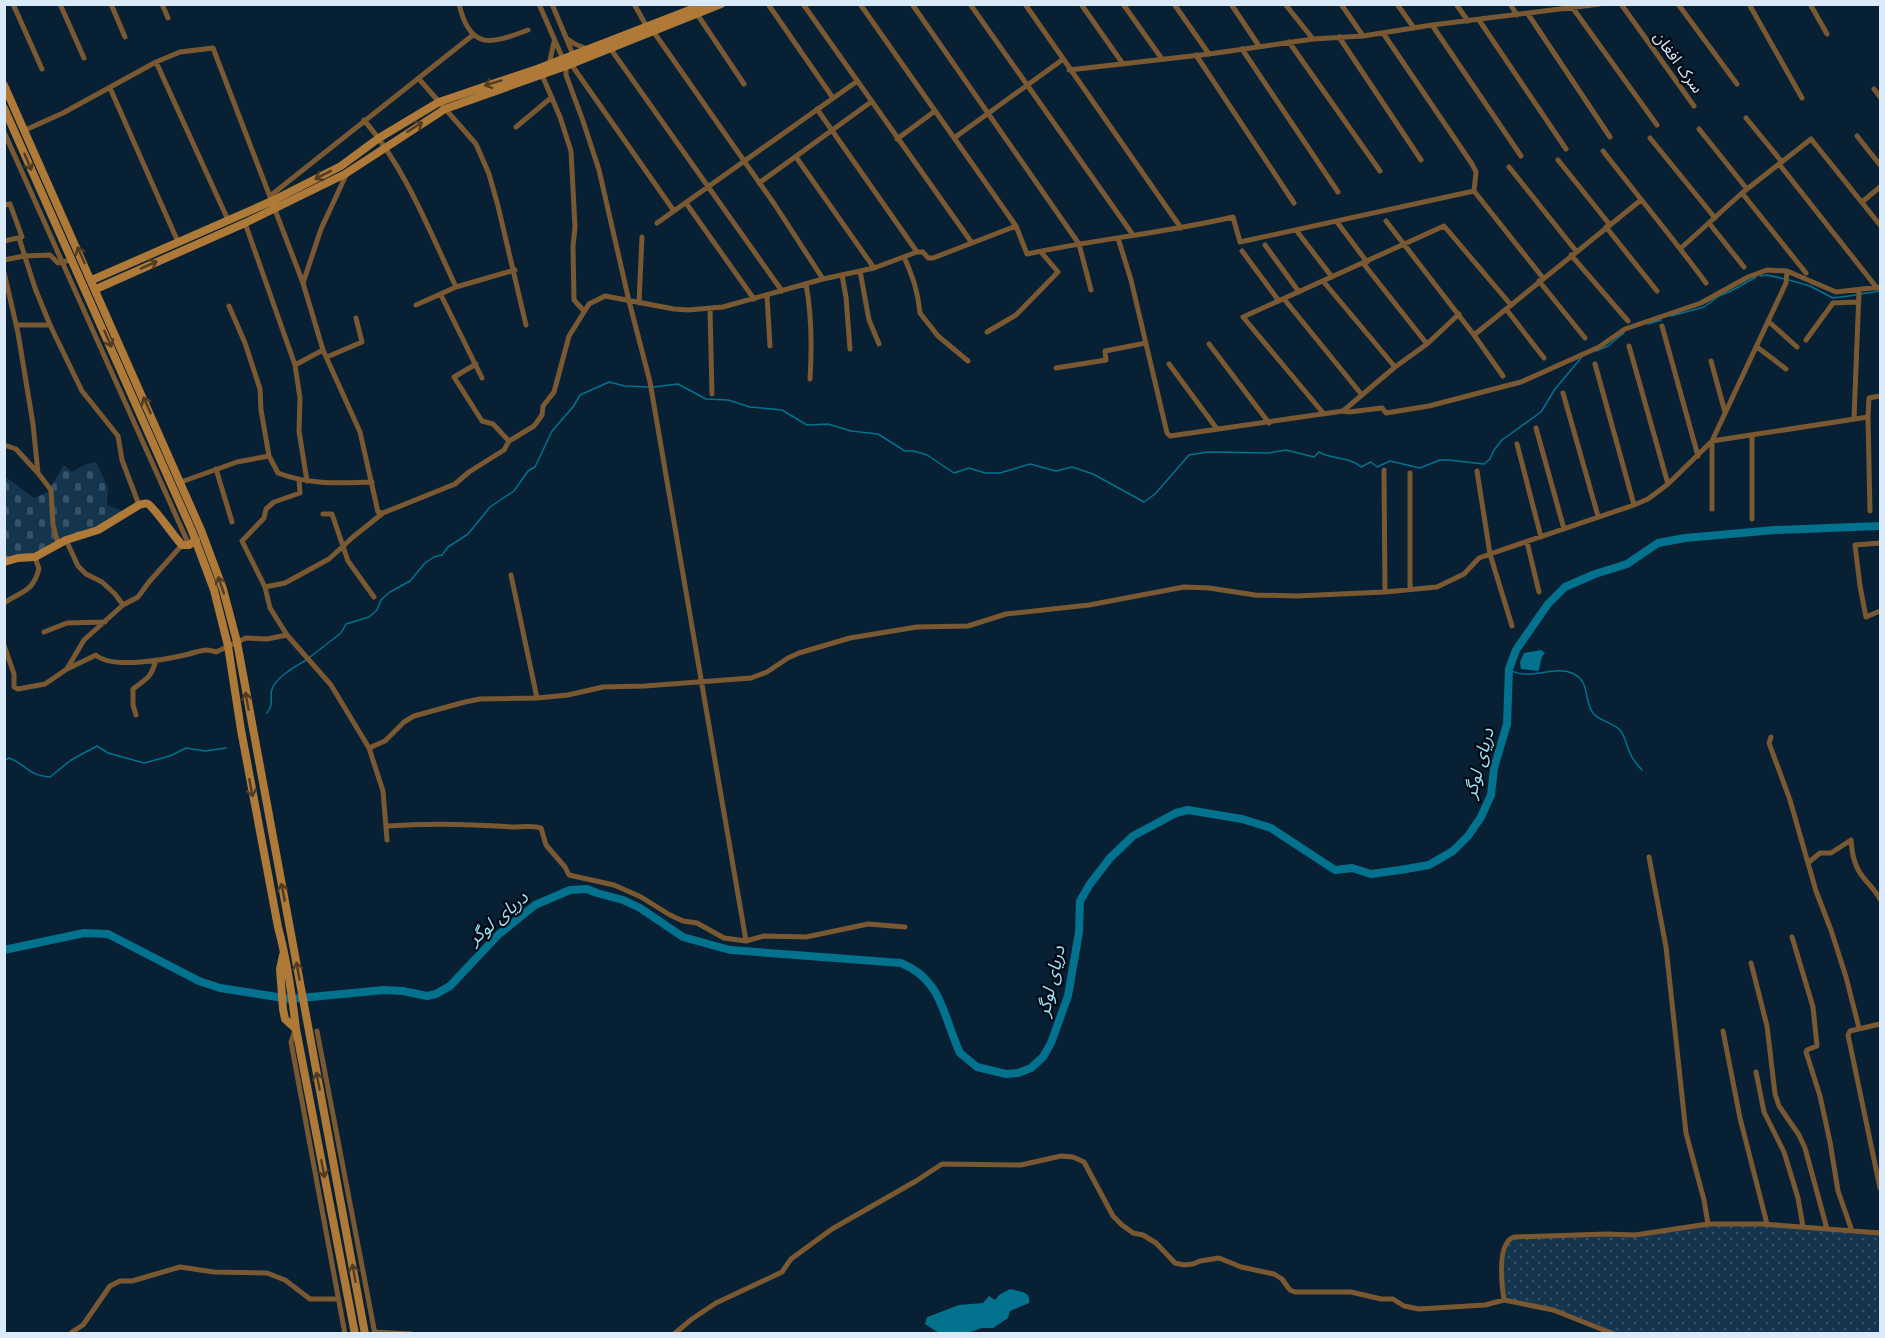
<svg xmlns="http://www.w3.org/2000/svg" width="1885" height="1338" font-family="Helvetica,'Noto Sans Arabic',sans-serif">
<defs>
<pattern id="grass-dots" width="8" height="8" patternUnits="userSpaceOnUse" patternTransform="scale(1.5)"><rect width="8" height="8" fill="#15354f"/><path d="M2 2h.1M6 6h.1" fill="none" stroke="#365269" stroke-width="1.8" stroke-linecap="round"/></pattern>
<pattern id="cemetery-stones" width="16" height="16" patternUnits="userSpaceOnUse" patternTransform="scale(1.5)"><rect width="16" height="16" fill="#15354f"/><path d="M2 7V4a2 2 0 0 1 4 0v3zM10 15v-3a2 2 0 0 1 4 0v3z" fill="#365269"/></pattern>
</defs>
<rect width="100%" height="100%" fill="#072034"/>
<path fill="url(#grass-dots)" d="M1708,1224H1762L1880,1233V1333H1614L1553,1310L1504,1300L1501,1258L1509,1239L1635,1235Z"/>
<path fill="url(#cemetery-stones)" d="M96,462L108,488L107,505L128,513L50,550L5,562L4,476L34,498L48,492L64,465L72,472L84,465Z"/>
<path fill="#03728e" d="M1541,650L1545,653C1539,658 1542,665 1538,671L1521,669L1520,662L1524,653Z
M1010,1289C1019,1292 1031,1290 1029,1303L1010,1311L1008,1318L993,1328H982L967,1333H939L925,1324L927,1317L930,1316L959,1305L983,1303L989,1296L995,1300L999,1295Z"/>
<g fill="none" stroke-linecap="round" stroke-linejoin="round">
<path stroke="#03728e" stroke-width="1.5" d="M1760,276L1767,275L1785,279
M1789,280L1810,286L1833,298L1856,295
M1860,294L1880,291
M1671,316L1704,307L1719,296L1731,291L1756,277
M1648,324L1661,320
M1596,351L1608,346L1624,333
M653,387L678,384L706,399L728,400L750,407L782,410L807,425L828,424L851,431L878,434L905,451H914L927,455L954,473L969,468L985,473H1000L1030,464L1056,471L1072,467L1093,474L1144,502L1155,494L1189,455L1208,452L1269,453L1286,450L1314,457L1319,452C1332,460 1349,456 1361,467L1371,462L1377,467L1390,461L1420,468L1440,460H1448L1484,464L1490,459L1494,450L1502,440L1541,412L1555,389L1581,358
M310,657L341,633L346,624L369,617L377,610L381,600L390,592L410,581L425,563L434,557L442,555L448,547L468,534L490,507L514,491L528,471L535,467L552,431L573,407L580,395L609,382L625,386L648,387
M1509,669C1527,682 1553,665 1572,673C1591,681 1583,700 1593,713C1599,721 1612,722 1620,730C1627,739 1626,747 1631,755C1633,761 1639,766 1642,770
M267,713C275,702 269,699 272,689C276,677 296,666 306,660
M4,761L9,758C28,765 26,775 50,777L71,760L97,746L108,753L144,763L170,756L186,748L205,751L226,748"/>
<path stroke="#03728e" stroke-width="8" d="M4,950L84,933L108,934L199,981L220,988L290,999L384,990L403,991L427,996L436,994L450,986L498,935L535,905L570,890L587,889L597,893L623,900L640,908L683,937L730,950L901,963C943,980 943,1017 960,1053L977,1067L1006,1074L1018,1073L1031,1068L1043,1057L1051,1043L1068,996L1079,932L1080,901L1090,884L1110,858L1133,836L1176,813L1188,810L1242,819L1271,828L1335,870L1352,868L1371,874L1400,870L1429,865L1453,851L1468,836L1481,817L1491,795L1494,768L1507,724L1509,669L1516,650L1548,604L1565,587L1595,574L1627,564L1658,543L1685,538L1775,530L1880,526"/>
<path stroke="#7a5932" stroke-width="5" d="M13,4L42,69
M60,4L84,58
M111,4L125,37
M162,4L168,18
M459,4C470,51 491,44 528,30
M539,4L566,66V75L583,121L599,170L629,301L650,382L746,941
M552,4L574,57
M634,4L647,27
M768,4L833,98
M803,4L972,243
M860,4L1016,226
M912,4L1079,244L1091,290
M970,4L1133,235
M1025,4L1181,228
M1081,4L1123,64
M1123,4L1162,59
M1174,4L1209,54
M1231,4L1259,46
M1285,4L1313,39
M1341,4L1363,36
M1397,4L1414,28
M1456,4L1468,21
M1510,4L1517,15
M1621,4L1694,106
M1678,4L1737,84
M1749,4L1802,98
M1810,4L1827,34
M1572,7L1657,125
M697,14L744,84
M1528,14L1610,137
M1479,20L1566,149
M1432,25L1521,156
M653,31L775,205L823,279
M1383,33L1472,164L1476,172L1474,191L1543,278
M1339,37L1421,160
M569,40L575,44L587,49
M1289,42L1380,171
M610,48L782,291
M1242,49L1338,192
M1196,55L1294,203
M156,62L228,220
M571,64L674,211
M549,65L554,42
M1069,70L1209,54L1313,39L1363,36L1432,25L1600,4
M542,75L560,117L571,151L575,227L573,246L574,300L584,311
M419,79L476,144L489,174L498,206L526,325
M110,88L178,242
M1874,89L1880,97
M817,109L917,252
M1746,118L1782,162
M364,120C406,169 429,230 456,287L515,270
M516,127L552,97
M1699,129L1747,189
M23,131L63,113L156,62L180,52L213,48L303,283
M4,132L189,545
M1857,136L1880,165
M954,138L1062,60
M1650,138L1715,218
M897,139L935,111
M1603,151C1637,195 1673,238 1706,283
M796,157L874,268
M1558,160L1610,225
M1779,164L1877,288
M1509,167L1576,251
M347,173L321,229L303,283L323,350L360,432L378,512L383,513
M759,183L871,102
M1742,193L1806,273
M270,196L473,35
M1862,202L1880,187
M686,203L754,299
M4,205L10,204L22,237L4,241
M1386,221L1474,335L1641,200
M1337,222L1367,262
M245,223L295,365L300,398L299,431L307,481
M657,223L856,82
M1709,223L1744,267
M1606,227L1657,291
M1296,230L1332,277
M19,238L35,288L50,325L82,391L118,436L122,460L139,505
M1118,238L1131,280L1167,433L1170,436L1343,411L1349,412L1382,408L1386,413L1429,406L1521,382L1599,347L1625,329L1701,303L1748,277L1767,270L1787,271L1836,292L1880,287
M1265,245L1299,292
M1681,248L1742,193L1811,139L1880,225
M1242,251L1279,301
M1571,255L1628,321
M904,257C913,277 918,292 920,313L938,336L968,361
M4,260L24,256L50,255L58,263L71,260
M1363,263L1427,344
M860,271L869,320L879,344
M4,272L18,333L33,424L38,473L51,490L53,525L58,544
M842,275L846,297L850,349
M1323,281L1395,367
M1539,281L1585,338
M806,284C812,316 812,347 810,379
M441,295L482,378
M767,296L770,346
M1284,299L1362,395
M639,303L642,237
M416,305L456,287
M229,306L245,343L260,389L261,410L269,456L278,473C309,485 340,483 372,482
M710,309L712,394
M1506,309L1544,358
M1768,321L1797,347
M16,325H50
M1662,326L1698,456
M987,332L1016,315L1058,272L1041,252
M1474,335L1503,376
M1806,340L1833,303L1859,302
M1209,344L1269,423
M1629,346L1668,484
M1757,347L1786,369
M327,357L362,342L356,318
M1711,361L1725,412
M476,364L454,377L482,421L493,424L509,441
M1169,364L1217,429
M1595,364L1634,505
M295,365L323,350
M1056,368L1106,360L1105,351L1146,343
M1563,393L1598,516
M1343,411L1395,367L1427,344L1459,314
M1324,414L1243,317L1444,226L1511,305
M1868,417L1870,511
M1854,419L1859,291
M1536,428L1564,529
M1517,444L1541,537
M4,445L16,449L37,472
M216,469L232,522
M1384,470L1385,592
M1477,471L1490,554L1512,626
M1410,473V588
M299,480L300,493L274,502L266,509L264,518L242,541L265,587L270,608L287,635L331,685L369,748L383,791L387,840
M181,482L237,462L269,456
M1712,509V441L1868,417L1869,398L1880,396
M323,514H332L348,561L374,597
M1752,519V435
M66,540L78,566L86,574L102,582L115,594L123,605
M1527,542L1539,592
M1880,543L1855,545L1860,586L1866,617L1880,611
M511,575L537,698
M265,587L285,583L329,559L353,537L383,513L455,484L469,472L504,450L509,441L534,426L542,415L543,406L554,392L569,336L589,304L605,296L674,309L688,310L723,307L823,279L874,268L917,252H923L928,258H933L1016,226L1027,254C1096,239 1165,233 1233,217L1240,242L1474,191
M4,603C23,590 32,593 39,569L35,557
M44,632L67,623L105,622
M4,645L14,674V687L18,689L45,684L67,669L96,655C112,670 169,659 189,654C200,651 205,648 216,652L246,638L267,639L287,635
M68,667L84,640L123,605L138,597L149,582L182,545
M136,715L133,705V689C147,678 151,678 156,660
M1771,737L1769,743L1790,800L1816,891L1831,930L1846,977L1859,1028
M369,748L385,741L404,722L414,716L465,702L480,699L537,698L568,695L603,687L645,686L751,678L767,672L788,658L799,653L850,638L917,627L968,626L1006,614L1089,605L1184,587L1209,588L1255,595L1296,596L1385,592L1437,587L1464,574L1479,558L1490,554L1634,505L1648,499L1668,484L1712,441L1786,283L1787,271
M387,826C429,823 471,824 513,827C522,827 532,825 541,828L546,845L565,867L569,875L614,885L641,897L670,915L683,921L697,923L724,938L746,941L764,936L806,937L868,924L905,927
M1851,840C1852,853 1854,866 1863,877C1869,885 1875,890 1880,899
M1649,857L1666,947L1686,1133L1704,1200L1708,1224
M1809,862L1820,853H1831L1851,840
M1792,937L1813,1007L1817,1046L1807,1050L1806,1052L1820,1096L1830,1142L1838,1191L1852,1231
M1751,963L1767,1026L1775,1094L1779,1106L1799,1135L1805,1148L1827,1229
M1880,1024L1850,1031L1848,1035L1880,1188
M295,1030L291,1042L345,1334
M317,1031L375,1334
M1723,1031L1740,1118L1767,1224
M1756,1072L1764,1112L1784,1152L1798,1198L1803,1227
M1504,1300C1502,1286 1496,1243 1514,1237L1607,1234L1635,1235L1708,1224H1762L1880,1233
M374,1332L411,1334
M73,1334L72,1332L83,1325L110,1286L120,1281H132L180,1267L214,1272L267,1273L285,1280L310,1299H338
M674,1334L692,1319L716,1303L782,1272L791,1259L832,1229L916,1181L942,1164L1021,1165L1061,1156L1073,1157L1084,1162L1113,1216L1122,1225L1133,1233L1143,1235L1156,1243L1175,1263L1184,1265L1193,1264L1200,1261L1219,1258L1241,1267L1274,1274L1282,1279L1290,1290L1295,1292H1351L1381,1299H1393L1404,1306L1419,1309L1485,1305L1504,1300L1553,1310L1614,1334"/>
<path stroke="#af7938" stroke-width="8" d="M4,85L201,530L223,589L237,642L365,1334
M4,108L192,531L214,590L228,646L241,730L278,927C287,961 292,994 296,1029L355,1334
M92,280L272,201L341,166L379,138L439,102L537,69L705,4
M96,289L245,223L345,174L445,109L566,66L721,4
M4,562L18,558L35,557L66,540L98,530L139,505C142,504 146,503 148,504C154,507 175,538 182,545H189L196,540
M283,955L280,969L283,1009L285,1019L296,1029"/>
</g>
<defs><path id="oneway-shaft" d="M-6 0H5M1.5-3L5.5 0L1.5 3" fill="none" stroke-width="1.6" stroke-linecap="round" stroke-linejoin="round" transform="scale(1.5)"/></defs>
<g stroke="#503b23">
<use href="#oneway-shaft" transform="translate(493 83) rotate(163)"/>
<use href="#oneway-shaft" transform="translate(415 127) rotate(-32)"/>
<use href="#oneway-shaft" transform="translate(28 162) rotate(67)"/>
<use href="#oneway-shaft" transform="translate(323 175) rotate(153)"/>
<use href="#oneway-shaft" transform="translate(81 255) rotate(-114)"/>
<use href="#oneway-shaft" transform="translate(149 265) rotate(-24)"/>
<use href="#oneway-shaft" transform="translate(108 339) rotate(66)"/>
<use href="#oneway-shaft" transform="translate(147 405) rotate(-114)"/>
<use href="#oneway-shaft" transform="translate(221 585) rotate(-109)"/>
<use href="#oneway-shaft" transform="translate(247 701) rotate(-100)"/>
<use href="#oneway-shaft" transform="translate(251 788) rotate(79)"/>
<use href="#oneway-shaft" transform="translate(283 892) rotate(-101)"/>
<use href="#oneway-shaft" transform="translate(298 971) rotate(-100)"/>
<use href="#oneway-shaft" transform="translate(318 1081) rotate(-101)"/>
<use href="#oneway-shaft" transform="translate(323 1169) rotate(79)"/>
<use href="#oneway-shaft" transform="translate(354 1273) rotate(-100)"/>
</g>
<g text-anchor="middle" stroke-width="4.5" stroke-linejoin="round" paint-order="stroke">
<g font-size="16" fill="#dbeaf8" stroke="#020911">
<text transform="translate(1679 62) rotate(54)" y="6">سرک افغان</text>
</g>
<g font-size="18" font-style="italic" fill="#9de0f8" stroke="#020911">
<text transform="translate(1479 763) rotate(-75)" y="6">دریای لوگر</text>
<text transform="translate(498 918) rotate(-40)" y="6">دریای لوگر</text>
<text transform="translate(1051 981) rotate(-77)" y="6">دریای لوگر</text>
</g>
</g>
<rect width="1885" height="1338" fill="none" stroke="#dbeaf8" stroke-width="12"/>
</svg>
